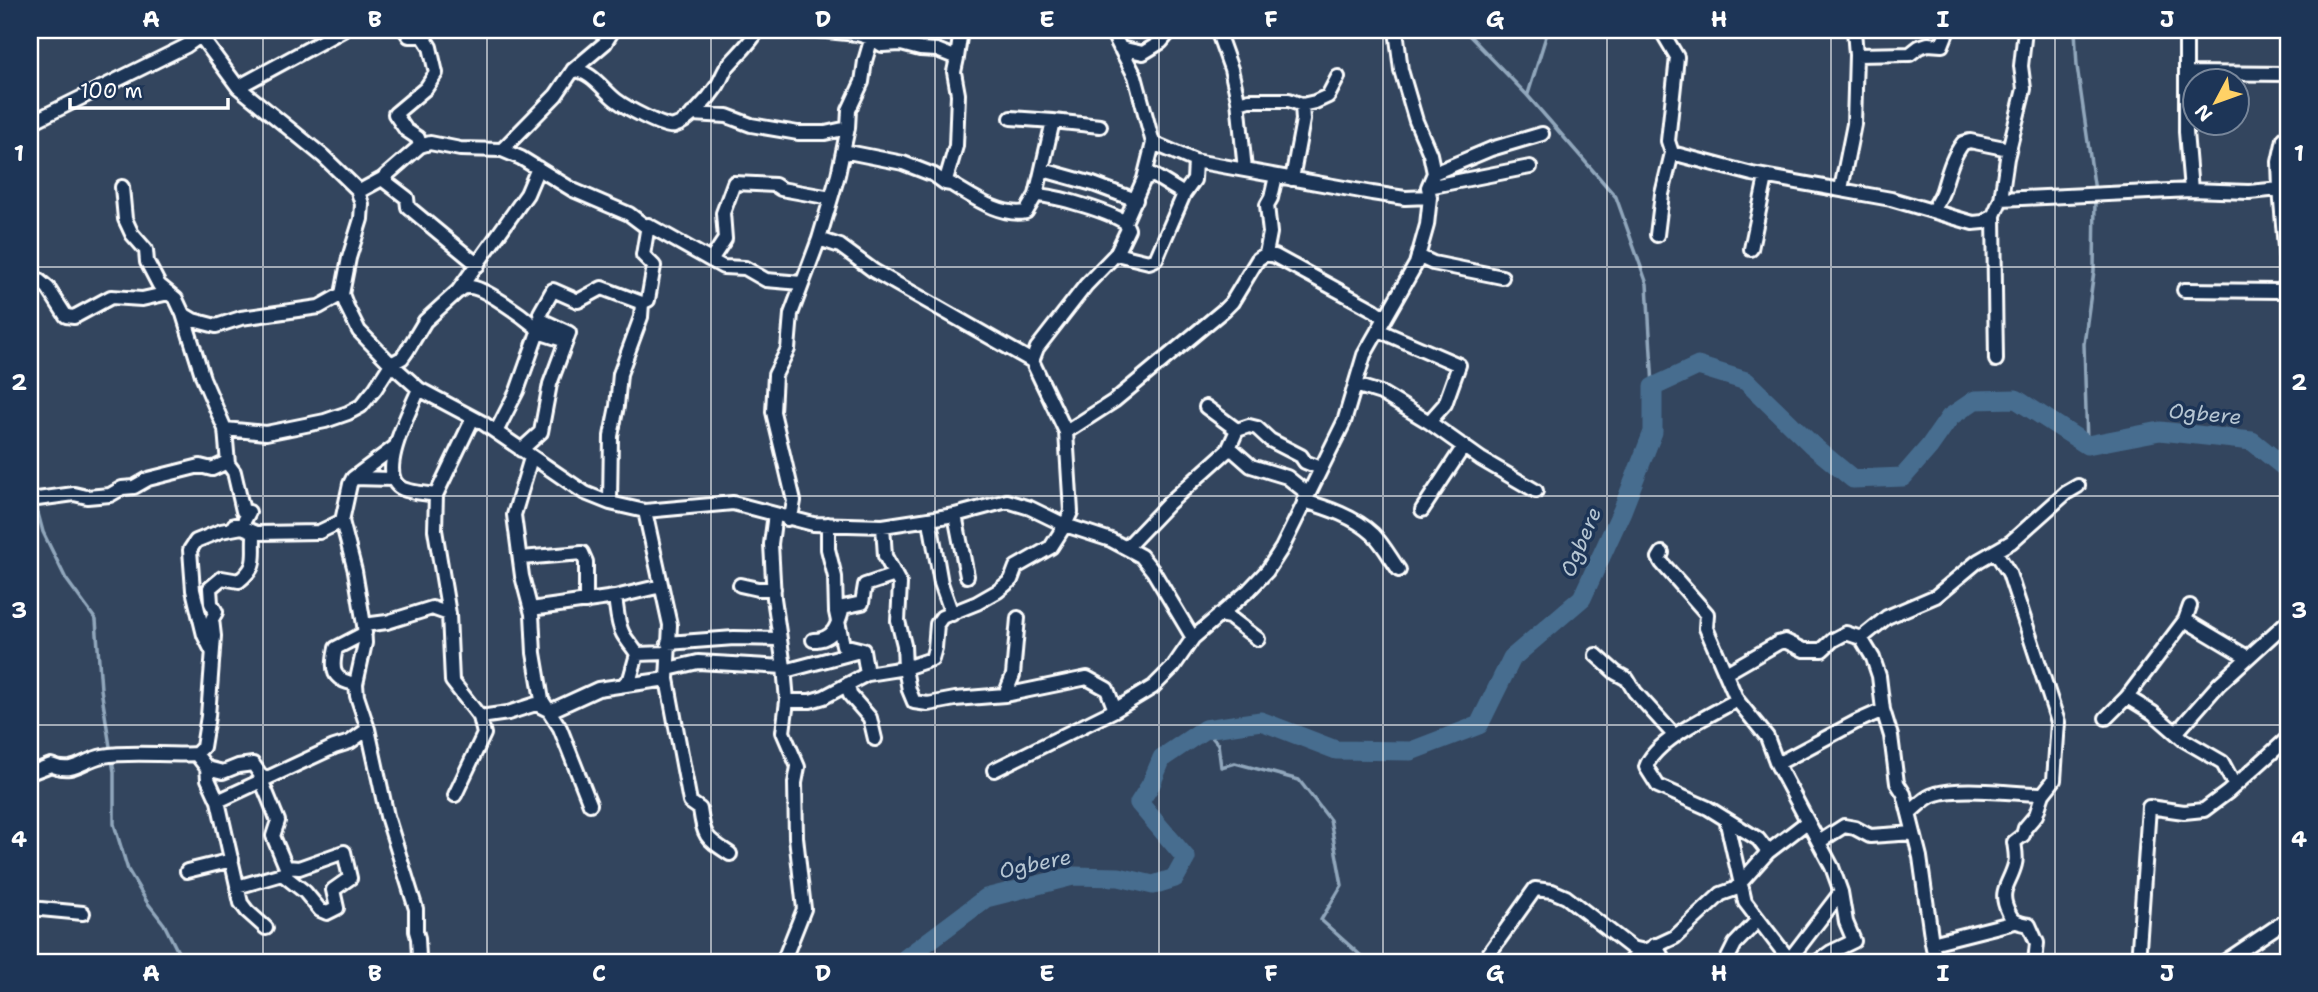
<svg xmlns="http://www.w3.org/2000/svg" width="2318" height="992" font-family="'Shantell Sans',sans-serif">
<rect width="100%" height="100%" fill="#33455e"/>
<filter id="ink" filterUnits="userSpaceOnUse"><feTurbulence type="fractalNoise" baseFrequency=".0143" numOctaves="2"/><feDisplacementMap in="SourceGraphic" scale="14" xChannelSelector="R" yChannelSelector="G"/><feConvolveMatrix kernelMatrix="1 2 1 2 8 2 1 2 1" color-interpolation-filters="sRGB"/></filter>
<g filter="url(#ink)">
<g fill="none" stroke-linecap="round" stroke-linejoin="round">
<path stroke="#91a7bc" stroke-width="3.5" d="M1464,30L1527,95L1616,197L1647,284L1653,387
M2075,30L2077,66L2095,191
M1528,94L1548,30
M2087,445L2084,344L2094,271L2095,198
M30,483L43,532L66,579L96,620L101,689L114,772V824L128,870L147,902L164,924L183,962
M1205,729L1218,744L1221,767L1235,763L1299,780L1330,820L1342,885L1321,920L1368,962"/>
<path stroke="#476d8f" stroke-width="19" d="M904,962L906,958L986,898L1073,876L1119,877L1153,885L1175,878L1186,858L1139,803L1151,784L1162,758L1205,729L1261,721L1336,750L1411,751L1479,725L1512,658L1582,598L1622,511L1653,432V387L1698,366L1746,381L1812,445L1853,479L1903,477L1929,447L1950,417L1975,400L2016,399L2087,445L2160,431L2252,441L2288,470"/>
<g stroke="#fff" stroke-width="18">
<path id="minor" d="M196,30L238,87L323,156L357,189L362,204L361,219L349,258L342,294L347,307L359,331L391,364L419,389L483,423L585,493L610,503L645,511L733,503L813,524L883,526L955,515L1007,501L1030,508L1065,525L1111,540L1141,556L1153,571L1193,638L1249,590L1267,571L1282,548L1344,422L1364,355L1416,264L1427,225L1430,197L1428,187L1434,173L1430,154L1416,121L1401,70L1396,30
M405,30L409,36H423L430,47L436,73L426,88L395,114L406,130L418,138L420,146
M816,30L857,34L871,38L882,45L901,44L920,49L937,50L957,58L954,72L958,94L956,146L945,183
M1217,30L1231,69L1238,100L1245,170
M2186,30V132L2191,190
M1120,48L1143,53L1161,42L1171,30
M1856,55L1910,54L1919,47L1928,44L1942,45L1948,30
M957,58L961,30
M573,70C592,71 602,89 616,100C625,107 665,129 674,126C689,122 709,98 717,86C721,80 723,73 727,67C738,54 749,45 758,30
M2186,73L2288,74
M238,87L343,30
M1239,103L1249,100H1289L1302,105L1315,102L1328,96L1338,77
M692,114L727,116L751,125L798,133H825L848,128
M1011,118L1053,121
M30,123L186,46L200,36
M1153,143L1195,161L1372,193L1405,198L1430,197
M502,150L556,95L573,70L605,43L613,30
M843,151L903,163L934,175L945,183L951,184C972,196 1000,217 1026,212L1036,195L1053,121L1100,126
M1672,153L1752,174L1891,199L1973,223L1984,222L1994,215L2001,199L2007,158L2024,89L2021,66L2025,30
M1043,170L1093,184L1136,200
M1434,173L1491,149L1542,134
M382,179L407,198L408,207L478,265
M1144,179L1153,175L1184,194
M1292,179L1303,120L1302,105
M122,187L125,219L132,234L146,250L147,262L159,285L176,299L183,314L193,320L216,326L241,318L319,307L342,294
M1428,187L1530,167
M1841,189L1854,124L1856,55L1854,30
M358,192L382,179L420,146L430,143L460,149L502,150L521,158L573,190L629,214L645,226L648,225L723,267L745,268L766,280L801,283
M1036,195C1057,196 1107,211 1125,222
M2001,199L2191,190L2249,192L2280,189L2279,162L2284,139L2288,135
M1932,211C1936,204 1941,197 1943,190C1948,174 1952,157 1963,143L1970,141L2009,149
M1994,215L1996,360
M1657,235L1662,194L1672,153L1668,141L1677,57L1661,30
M1751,249L1766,177
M1116,254L1149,262L1156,259L1184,194L1194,180L1195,161
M1266,254L1275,256L1374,310L1385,318
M1418,256L1433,263L1502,277
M711,260L725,239L723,213L734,183L775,185L781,189L831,198
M30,273L48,288L66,316L74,317L111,297L142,299L169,293
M2184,290L2281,291L2288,283L2280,189H2288
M459,291C463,288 464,287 469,287C483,286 524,317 536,327L538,332L566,341
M1378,330L1459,365L1445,404L1429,422
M1032,361L1037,348L1086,285L1116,254L1128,229L1125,222L1144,179L1153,143L1135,76L1111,30
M1355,385L1381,393L1429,422L1481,459L1536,491
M419,389C411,409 374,477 403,489C413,493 426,493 436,495
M1206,407L1237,430
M225,429L266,433L325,421L348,413L361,406L375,389L391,364L402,358L407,351L425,321L458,291L527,194L538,168
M1237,430L1249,426L1257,428L1270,440L1301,456L1305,462L1320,468
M496,432L517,391L538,332
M1066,432L1114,401L1225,309L1232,302L1258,259L1266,254L1270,233L1267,205L1271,198L1276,176
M396,446L353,478L350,484L342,521L355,571L364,625L365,643L356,684L357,696L368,729L387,816L416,909V931L418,938L419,957L421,962
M521,450L541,432L550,384L569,333L541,320L540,313L553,290L578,301L602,288L642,303
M1228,450L1234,451L1251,466L1287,477L1307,493
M531,458L514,515L522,576L532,614L534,653L542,700L560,728L590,804
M228,464L234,472L243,511L249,512L242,525H234
M353,478L393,479
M30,500L74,494L87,497L110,495L122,488L134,487L148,479L200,466L212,469L225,463L228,464L225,429L203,378L183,314
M1304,501C1328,508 1355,517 1373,534C1383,544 1391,559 1399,570
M610,503L611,436L617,406L620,374L641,317L642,303L648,300L654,266L643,255L648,225
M1422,510L1464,446
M645,511L670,625L667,679L690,802L700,809C704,838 706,838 730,854
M775,514L771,544L774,598L784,667L787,701L783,732L798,767L795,783L796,837L804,909L783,962
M955,515L967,576
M787,519L792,512L794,501L773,412L775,375L788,349L791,314L819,239L838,175L848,128L849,110L862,82L865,61L874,30
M930,521L941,583L952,614
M828,524V549L835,577L836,612L843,645L863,650L867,674
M883,526L885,556L900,584L898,621L904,645L905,668L909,690L914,702L928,704L955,699L1005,695L1087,678L1107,689L1115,710
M1126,548L1169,503L1228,450L1237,430
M1995,551L2009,573L2058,722L2054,780L2043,794L2036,815L2025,828L2023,835L2014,842C2015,849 2017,858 2015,864C2010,884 1998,890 2008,911C2012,922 2018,923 2029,925L2037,943L2035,962
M1662,553L1659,558L1662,563L1707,614L1706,628L1737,700L1767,737L1777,764L1832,867L1841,892L1846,922L1854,941L1831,952L1817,962
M521,558L582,553L586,562V602
M740,585L758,589H774
M615,597C617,609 617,623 623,634C627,641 633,647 637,654L630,679L625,683
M531,609L615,597L661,586
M1219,615L1229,617L1258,639
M2185,620L2247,657
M364,625L387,622L432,608L449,614
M1861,638L1887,617L1936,596L1978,561L2011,542L2066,493L2078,486
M813,640C834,640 838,625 843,607L862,603L865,585L895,575
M668,643L734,638L779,639
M212,651L204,635L193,590L190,550L196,541L221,531L242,527L257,533L319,532L342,521
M637,654L667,653
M1596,655L1616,673L1627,679L1635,692L1674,735
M668,669L698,662L784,667
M785,671L860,651
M1726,673L1778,643L1785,641L1804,650H1822L1833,640L1846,633L1861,638L1873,658L1879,676L1883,710L1891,736L1897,783L1904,794L1920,857L1932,943L1936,962
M356,684C332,680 331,670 336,648L365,633
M848,684L850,695L870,718L875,739
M1005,695L1013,675L1018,618
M2127,697L2153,713L2184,740L2222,762L2235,786
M1737,700C1712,714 1655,740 1646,767L1658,786L1708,808L1758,839L1768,852
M787,701H810L824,697L867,674L905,668L932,659L935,648L937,624L942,617L977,603L998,591L1011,580L1016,567L1051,547L1065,525L1071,512L1066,432L1032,361L874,271L840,246L819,239
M480,717L508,713L536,704L550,711L598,689L667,679
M2106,718L2127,697L2185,620L2190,606
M2176,733L2219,684L2288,621
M196,754L207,768L208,779L218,801L241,903L247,911L266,928
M1777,764L1856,722L1883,710
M207,768L223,772L238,766L253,764L264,780
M994,770L1115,710L1153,687L1173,667L1193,638
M30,773L51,765C74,775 82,760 103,756C131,751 167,756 196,754L203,747L208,716L214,636L212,619L216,612L211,603L210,588L222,578L239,581C258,566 253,559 254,537L257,533
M455,795L484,734L480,717L452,681L449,614L435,530L436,495L473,418
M218,801L334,747L350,742L368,729
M1909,813C1917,807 1926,796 1936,794C1963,786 2013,794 2043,794
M1726,819L1745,902L1791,962
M1819,842L1844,826L1855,828L1870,836L1914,833
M187,871L232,860
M237,887L282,874L305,892L320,910L327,913L337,908L333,890L350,878L344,852L299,868L286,867L273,836L278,821L262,782
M30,908L83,913
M1932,943L2015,922
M1655,945L1665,962
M1789,960L1841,892
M1483,962L1535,889L1552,891L1566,897L1632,948L1645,951
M1629,962L1645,951L1675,937L1721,894L1735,889L1768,852L1807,822
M1726,962L1735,944L1758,920
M2138,962L2149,807L2184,812L2204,810L2228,792L2288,738
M2224,962L2288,919"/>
</g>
<use href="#minor" stroke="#1d3557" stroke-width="12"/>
</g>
</g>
<path fill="none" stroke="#fff" stroke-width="2" stroke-opacity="0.55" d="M263,30V962M487,30V962M711,30V962M935,30V962M1159,30V962M1383,30V962M1607,30V962M1831,30V962M2055,30V962M30,267H2288M30,496H2288M30,725H2288"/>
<g text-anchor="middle" stroke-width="7" stroke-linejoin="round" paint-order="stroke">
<g font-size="21" font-style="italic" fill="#b5c5d2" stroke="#1d3557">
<text transform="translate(2205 414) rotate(5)" y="7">Ogbere</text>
<text transform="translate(1581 542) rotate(-67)" y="7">Ogbere</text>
<text transform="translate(1035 864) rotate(-12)" y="7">Ogbere</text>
</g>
</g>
<rect width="2318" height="992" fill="none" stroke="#1d3557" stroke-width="77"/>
<g transform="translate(2216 102) rotate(229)"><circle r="33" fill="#1d3557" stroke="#77869a" stroke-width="2"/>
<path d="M0-5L12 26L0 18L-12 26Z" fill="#ffd166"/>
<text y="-10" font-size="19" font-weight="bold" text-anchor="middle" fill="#ffffff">N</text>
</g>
<path d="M70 98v10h158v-10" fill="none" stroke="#ffffff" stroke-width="3.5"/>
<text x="80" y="98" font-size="21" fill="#ffffff" stroke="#1d3557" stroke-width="5" paint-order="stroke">100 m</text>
<rect x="38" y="38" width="2242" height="916" fill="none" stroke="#fff" stroke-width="2.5"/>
<g font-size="23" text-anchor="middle" font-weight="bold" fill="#fff">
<text x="151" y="27">A</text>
<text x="375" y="27">B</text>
<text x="599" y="27">C</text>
<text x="823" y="27">D</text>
<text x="1047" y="27">E</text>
<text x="1271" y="27">F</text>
<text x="1495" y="27">G</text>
<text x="1719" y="27">H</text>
<text x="1943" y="27">I</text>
<text x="2167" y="27">J</text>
<text x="19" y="161">1</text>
<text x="2299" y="161">1</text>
<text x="19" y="390">2</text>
<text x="2299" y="390">2</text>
<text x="19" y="618">3</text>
<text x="2299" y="618">3</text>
<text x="19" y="847">4</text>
<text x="2299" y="847">4</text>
<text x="151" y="981">A</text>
<text x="375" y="981">B</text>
<text x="599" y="981">C</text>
<text x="823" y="981">D</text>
<text x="1047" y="981">E</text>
<text x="1271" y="981">F</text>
<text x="1495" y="981">G</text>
<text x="1719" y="981">H</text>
<text x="1943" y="981">I</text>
<text x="2167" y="981">J</text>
</g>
</svg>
